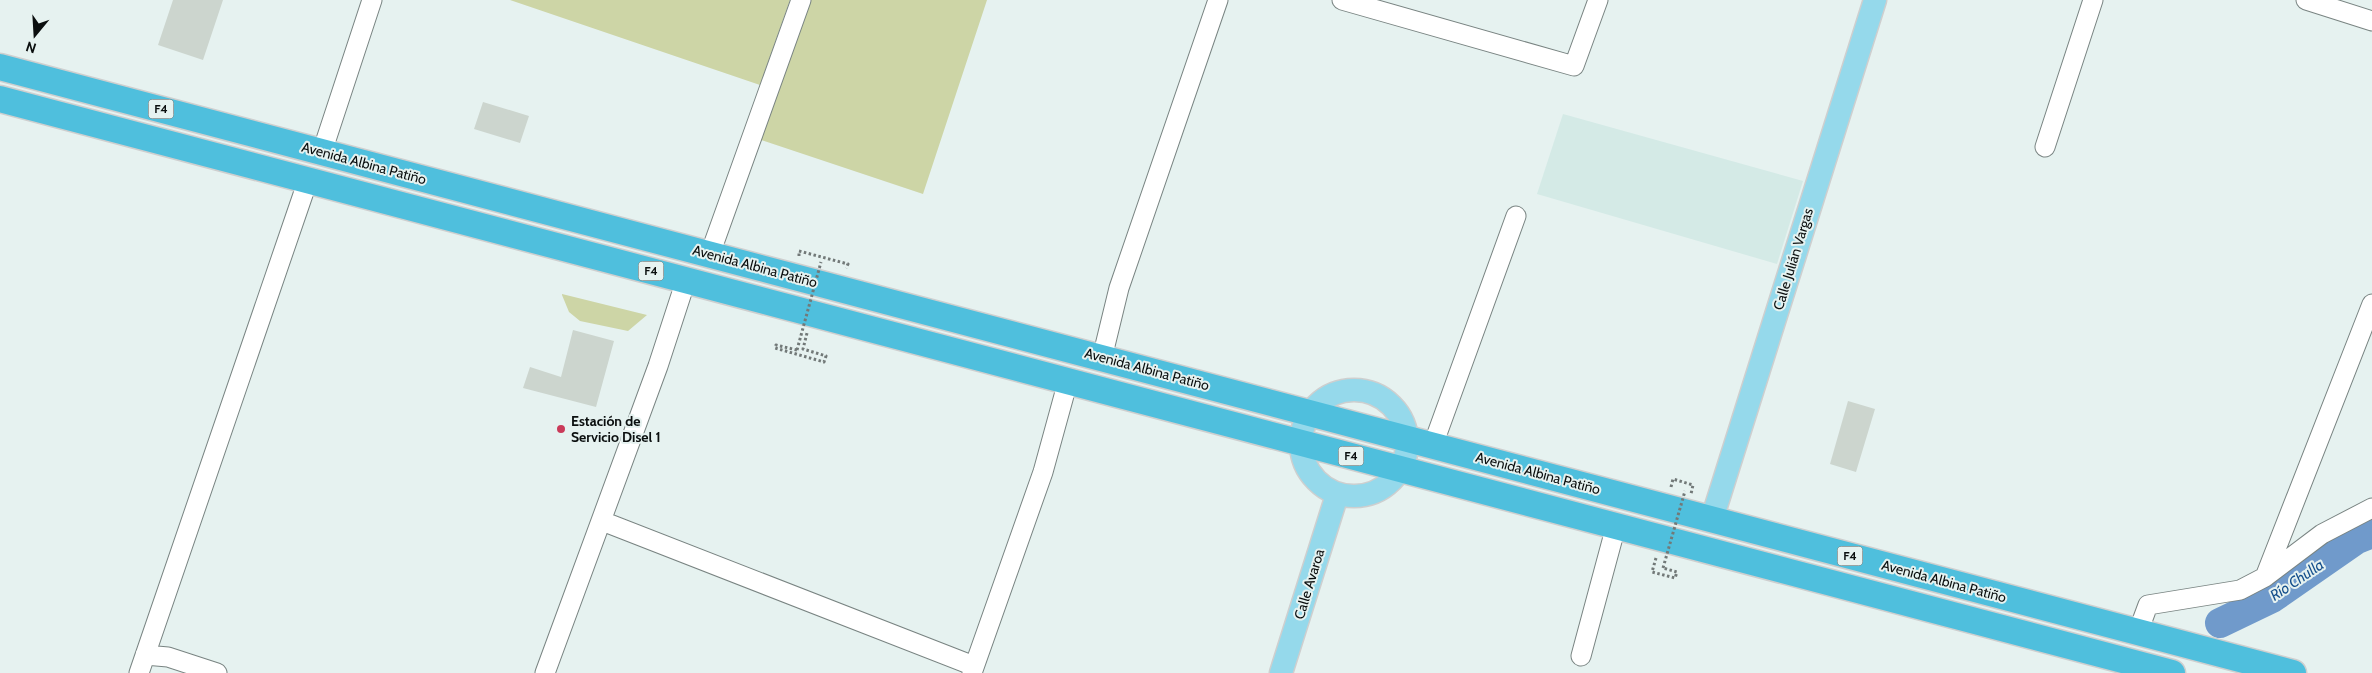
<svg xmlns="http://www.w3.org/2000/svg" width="2372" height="673" font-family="Cabin,sans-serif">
<rect width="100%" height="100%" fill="#e6f2f0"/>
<path fill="#d4eae6" d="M1563,114L1803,181L1777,264L1537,194Z"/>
<path fill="#cdd5a6" d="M510,0H790L760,85Z
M809,0H987L923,194L761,140Z
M562,295V294L647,315L628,331L580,321L569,312Z"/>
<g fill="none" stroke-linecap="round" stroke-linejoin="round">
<path stroke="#709acb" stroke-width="30" d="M2220,623L2272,598L2357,539L2372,533"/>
</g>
<path fill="#ccd5ce" d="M173,0H223L203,60L158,45Z
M483,102L529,116L520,143L474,129Z
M573,330L614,341L596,407L523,388L530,367L561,377Z
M1848,401L1875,409L1856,472L1830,464Z"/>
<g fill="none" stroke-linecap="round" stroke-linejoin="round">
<g stroke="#798482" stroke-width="21">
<path id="minor" d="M1342,0L1574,66L1598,0
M2306,0L2372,21
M2045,147L2093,0
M322,152L372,0
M710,254L801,0
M1102,358L1119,288L1218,0
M1433,445L1516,216
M602,521L974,666
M2265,577L2372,304
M2138,632L2148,605L2240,590L2265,577L2322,534L2372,508
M145,655L168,657L217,673
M1581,656L1616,526
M139,673L308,180
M545,673L658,366L686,280
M972,673L1043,472L1068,381"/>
</g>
<g stroke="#cecfcf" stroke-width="25">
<path id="major" d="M1301 443a53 53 0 1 1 106 0a53 53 0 1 1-106 0Z
M1712,519L1875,0
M1281,673L1337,495"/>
</g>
<g stroke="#cecfcf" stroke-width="29">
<path id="highway" d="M0,67L2293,673
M0,99L2172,673"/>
</g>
<path stroke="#727978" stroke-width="3" stroke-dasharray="2.5 2.5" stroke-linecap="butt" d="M799,256V251L848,264L846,268
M797,350L776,345L775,348L824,362L826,356L803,349L807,333
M1671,487L1673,479L1693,485L1691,494
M1656,558L1652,572L1675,578L1677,572L1663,568"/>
<use href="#minor" stroke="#fff" stroke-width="19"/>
<use href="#major" stroke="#95d9eb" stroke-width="22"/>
<use href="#highway" stroke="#4fbfdd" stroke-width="26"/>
<path stroke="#727978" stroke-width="3" stroke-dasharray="2.5 2.5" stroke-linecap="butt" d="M797,350L821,262
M1663,568L1685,491"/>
</g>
<circle fill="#ca3a59" stroke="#e6f2f0" stroke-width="2" cx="561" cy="429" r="5"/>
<g text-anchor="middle" stroke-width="4" stroke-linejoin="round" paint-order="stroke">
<g fill="#e6f2f0" stroke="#4d5352" stroke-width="1">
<rect x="148.5" y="99.5" width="25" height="19" rx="4"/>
<rect x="638.5" y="261.5" width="25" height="19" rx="4"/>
<rect x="1338.5" y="446.5" width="25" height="19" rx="4"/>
<rect x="1837.5" y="546.5" width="25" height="19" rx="4"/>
</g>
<g font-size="12" font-weight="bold" fill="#0b0f0f">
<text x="161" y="113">F4</text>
<text x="651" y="275">F4</text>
<text x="1351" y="460">F4</text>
<text x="1850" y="560">F4</text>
</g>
<g font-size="14" fill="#0b0f0f" stroke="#e6f2f0">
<text transform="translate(364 163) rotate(15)" y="5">Avenida Albina Patiño</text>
<text transform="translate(1793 259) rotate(-73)" y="5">Calle Julián Vargas</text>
<text transform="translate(755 266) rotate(15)" y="5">Avenida Albina Patiño</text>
<text transform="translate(1147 369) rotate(15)" y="5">Avenida Albina Patiño</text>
<text transform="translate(1538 473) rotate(15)" y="5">Avenida Albina Patiño</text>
<text transform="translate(1944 581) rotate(15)" y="5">Avenida Albina Patiño</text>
<text transform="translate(1309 584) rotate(-73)" y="5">Calle Avaroa</text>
</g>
<g font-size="14" font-weight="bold" fill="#0b0f0f" stroke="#e6f2f0" text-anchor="start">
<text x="571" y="426">Estación de<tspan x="571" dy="16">Servicio Disel 1</tspan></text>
</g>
<g font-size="15" font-style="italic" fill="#144f8c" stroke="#e6f2f0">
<text transform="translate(2297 580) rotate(-34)" y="5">Río Chulla</text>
</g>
</g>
<g transform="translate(35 35) rotate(198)" stroke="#e6f2f0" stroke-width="4" paint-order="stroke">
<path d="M0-4L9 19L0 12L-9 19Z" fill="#0b0f0f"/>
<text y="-8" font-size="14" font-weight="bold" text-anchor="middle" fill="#0b0f0f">N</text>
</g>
</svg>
